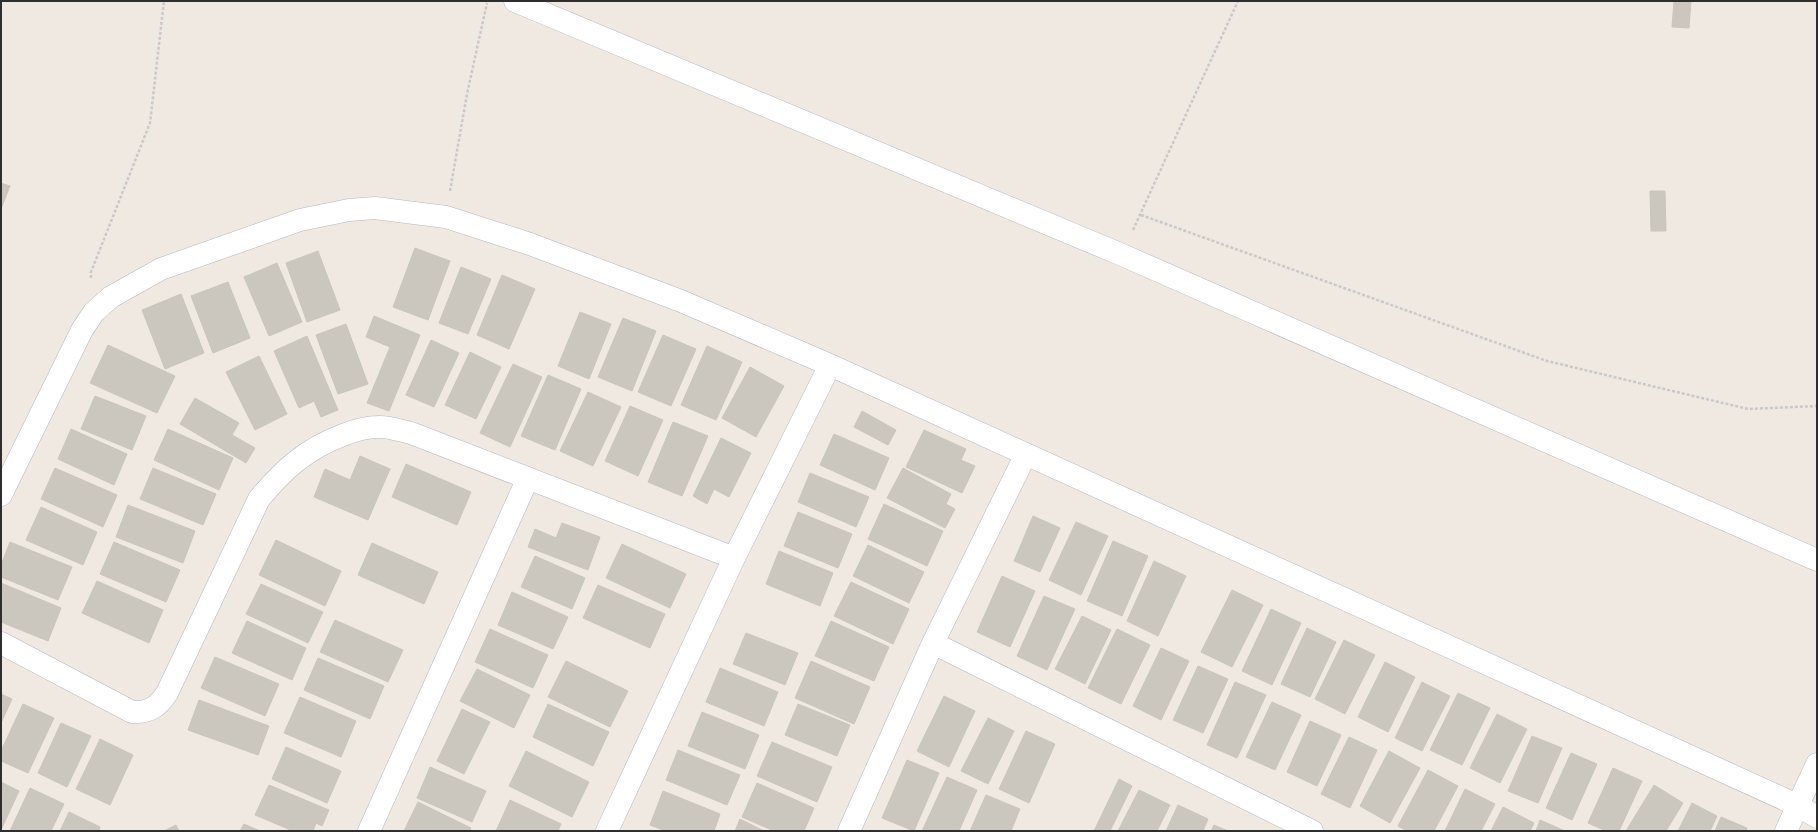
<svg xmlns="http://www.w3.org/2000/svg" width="1818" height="832" font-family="Jost,sans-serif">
<rect width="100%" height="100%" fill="#efe9e1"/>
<path fill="#cbc7bf" stroke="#cbc5ba" d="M1674,1H1691L1689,28L1672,27Z
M1,183L10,186L1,209Z
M1650,191H1665L1666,231H1651Z
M415,248L450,261L428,320L393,307Z
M318,251L340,310L307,322L286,263Z
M277,263L302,322L269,336L244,277Z
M461,267L491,279L468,334L439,323Z
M502,275L535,289L509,349L477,335Z
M228,282L250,338L213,353L191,296Z
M181,294L204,353L165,369L142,310Z
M580,312L611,324L589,379L558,366Z
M374,316L420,335L389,411L367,403L390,347L366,337Z
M623,318L656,331L632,391L598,377Z
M346,324L368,384L338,394L316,335Z
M663,335L696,349L671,406L638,392Z
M307,336L338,410L321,417L314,401L299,408L274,351Z
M431,340L459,353L434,407L406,395Z
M108,345L175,376L157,413L90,383Z
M707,346L742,362L716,420L681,405Z
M470,352L501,367L476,419L445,405Z
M259,356L287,414L255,430L226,372Z
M513,364L542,377L510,447L480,433Z
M750,367L784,386L756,437L722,418Z
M548,375L581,389L555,450L521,436Z
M588,392L621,407L593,466L560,451Z
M95,396L146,416L132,450L81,429Z
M195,398L239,423L232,435L255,448L246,463L180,424Z
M630,406L663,420L638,476L605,461Z
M862,411L896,430L888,445L854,427Z
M673,422L708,436L682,496L648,482Z
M71,429L127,454L114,485L58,459Z
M168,429L233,458L219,490L154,460Z
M924,430L966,449L961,460L975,466L962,493L906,467Z
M834,434L889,458L875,490L820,465Z
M721,438L751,453L729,497L714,489L707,504L693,496Z
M360,456L390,469L368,520L314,497L325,469L350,480Z
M406,464L471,492L457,525L392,497Z
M55,468L117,495L103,527L41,499Z
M153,468L216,494L203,525L140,499Z
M903,468L951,494L946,504L955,509L945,528L887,498Z
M810,473L869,497L856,527L798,502Z
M884,504L943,531L927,566L868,539Z
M128,505L195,531L183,563L116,537Z
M41,507L97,532L83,565L26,540Z
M798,512L852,534L838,568L784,546Z
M1033,516L1060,528L1040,572L1014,561Z
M1076,522L1108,536L1081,595L1049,580Z
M562,523L600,537L588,570L528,547L535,529L556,538Z
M276,540L341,571L325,606L259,575Z
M1113,541L1148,556L1122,616L1087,601Z
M10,542L72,567L58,600L1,577V565Z
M114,542L180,570L166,602L100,574Z
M372,543L438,572L424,604L358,575Z
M622,544L686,574L670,608L606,578Z
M868,545L924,572L909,603L853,576Z
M779,551L833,573L820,606L766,584Z
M535,556L585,578L572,609L521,587Z
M1154,561L1186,576L1158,636L1127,621Z
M1002,576L1035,591L1010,647L977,632Z
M97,581L163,610L149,643L82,613Z
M851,582L909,609L893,644L834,616Z
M1,583L61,608L48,641L1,622Z
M261,584L323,612L308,643L246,614Z
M598,585L665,614L650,648L583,618Z
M1232,590L1263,605L1232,667L1201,652Z
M512,592L568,617L553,649L498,625Z
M1044,596L1075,609L1047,670L1017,656Z
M1271,609L1301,623L1272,685L1242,671Z
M1082,616L1111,630L1085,684L1055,669Z
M335,620L403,650L388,682L320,652Z
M247,621L306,648L292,680L232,653Z
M831,621L889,647L874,681L815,656Z
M1307,628L1336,642L1310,697L1281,684Z
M490,629L548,655L533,688L475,662Z
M1117,629L1150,645L1121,704L1088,688Z
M746,633L798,653L785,685L733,664Z
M1344,640L1375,655L1345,714L1315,699Z
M1161,648L1189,661L1161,720L1133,706Z
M215,657L279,684L265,716L201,688Z
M318,658L384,686L370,719L304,690Z
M566,661L628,691L610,727L548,697Z
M811,661L870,687L854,724L795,698Z
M1385,662L1415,677L1388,732L1358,717Z
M1198,666L1228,679L1203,733L1173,720Z
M720,668L778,692L764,726L706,702Z
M477,669L530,695L514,728L460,701Z
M1235,682L1266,695L1237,758L1207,745Z
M1422,682L1450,696L1422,751L1395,738Z
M1458,693L1490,708L1462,765L1430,750Z
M1,694L12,699L1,723Z
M944,696L975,711L949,767L917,751Z
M300,697L356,721L341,757L284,733Z
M199,700L269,726L258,755L188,730Z
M1272,702L1301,715L1275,770L1246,757Z
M23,704L54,718L28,773L1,761V751Z
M548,704L609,732L593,766L533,737Z
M798,704L850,725L837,756L785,735Z
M462,709L490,722L464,774L437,761Z
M702,712L759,735L745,769L688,746Z
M1497,714L1527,729L1500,783L1470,768Z
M988,718L1014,731L988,784L961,771Z
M1310,721L1341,735L1317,786L1287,772Z
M61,723L91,736L67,787L38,773Z
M1026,731L1055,744L1029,803L999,789Z
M1532,736L1562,748L1538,803L1508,791Z
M1349,737L1377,750L1350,808L1321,794Z
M100,739L133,755L110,805L76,789Z
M772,742L832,767L817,802L757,776Z
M286,747L341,771L327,803L272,779Z
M678,750L740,775L727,805L666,780Z
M526,751L589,782L572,817L509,786Z
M1389,751L1420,768L1390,823L1360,806Z
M1571,753L1597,764L1572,820L1546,808Z
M907,760L939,773L914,831L882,818Z
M430,767L486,791L472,822L417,798Z
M1613,768L1642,781L1619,831H1606L1588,823Z
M1428,770L1458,786L1434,831H1407L1398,826Z
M947,777L977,790L959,831H922Z
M1119,779L1132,786L1110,831H1094Z
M1,782L19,791L1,830Z
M757,783L814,808L804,831H774L742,817Z
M269,785L329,810L322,826L316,823L313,831H293L255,815Z
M1654,785L1683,803L1666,831H1626Z
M30,788L64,804L51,831H10Z
M1465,789L1495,804L1481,831H1445Z
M1139,790L1170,805L1157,831H1118Z
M663,791L720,814L714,831H666L650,825Z
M986,795L1020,809L1011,831H970Z
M510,800L561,824L558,831H496Z
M418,802L471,828L470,831H404Z
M1692,803L1717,816L1710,831H1678Z
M1178,805L1208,819L1203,831H1166Z
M1503,807L1534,823L1530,831H1491Z
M69,812L100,827L99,831H60Z
M1721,817L1747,828L1746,831H1715Z
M740,819L764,831H735Z
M1540,820L1565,831H1536Z
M244,824L260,831H240Z
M176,825L179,831H164Z
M1214,825L1228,831H1211Z"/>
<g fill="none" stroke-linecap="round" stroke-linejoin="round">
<g stroke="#b4b7c1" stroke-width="23">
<path id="minor" d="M1,495L82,330L94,312L111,297L161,269L300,220L349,210L375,208L446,217L530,244L681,301L830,365L1797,805L1817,817
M1,643L132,712C149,713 158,707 167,693L259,499C284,469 306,449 343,435C353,431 366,427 378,427C388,426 401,431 411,433L734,558
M933,643L1312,831
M369,831L528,478
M607,831L734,558L830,365
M849,831L933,643L1026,454"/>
</g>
<g stroke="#b4b7c1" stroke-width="23">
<path id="tertiary" d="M1786,831L1817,764"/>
</g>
<g stroke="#b4b7c1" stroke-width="23">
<path id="secondary" d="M515,1L1120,254L1817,560"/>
</g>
<path stroke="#c9c9c9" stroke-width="2.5" stroke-dasharray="3 2" stroke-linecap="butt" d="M450,191L467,94L487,3
M1141,215L1547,361L1748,409L1817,406
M1133,230L1238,1
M91,278V272L150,123L164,1"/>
<use href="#minor" stroke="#fff" stroke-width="22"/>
<use href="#tertiary" stroke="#fff" stroke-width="22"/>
<use href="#secondary" stroke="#fff" stroke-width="22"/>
</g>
<rect width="1818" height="832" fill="none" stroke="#2e2e2e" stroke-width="4"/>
</svg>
